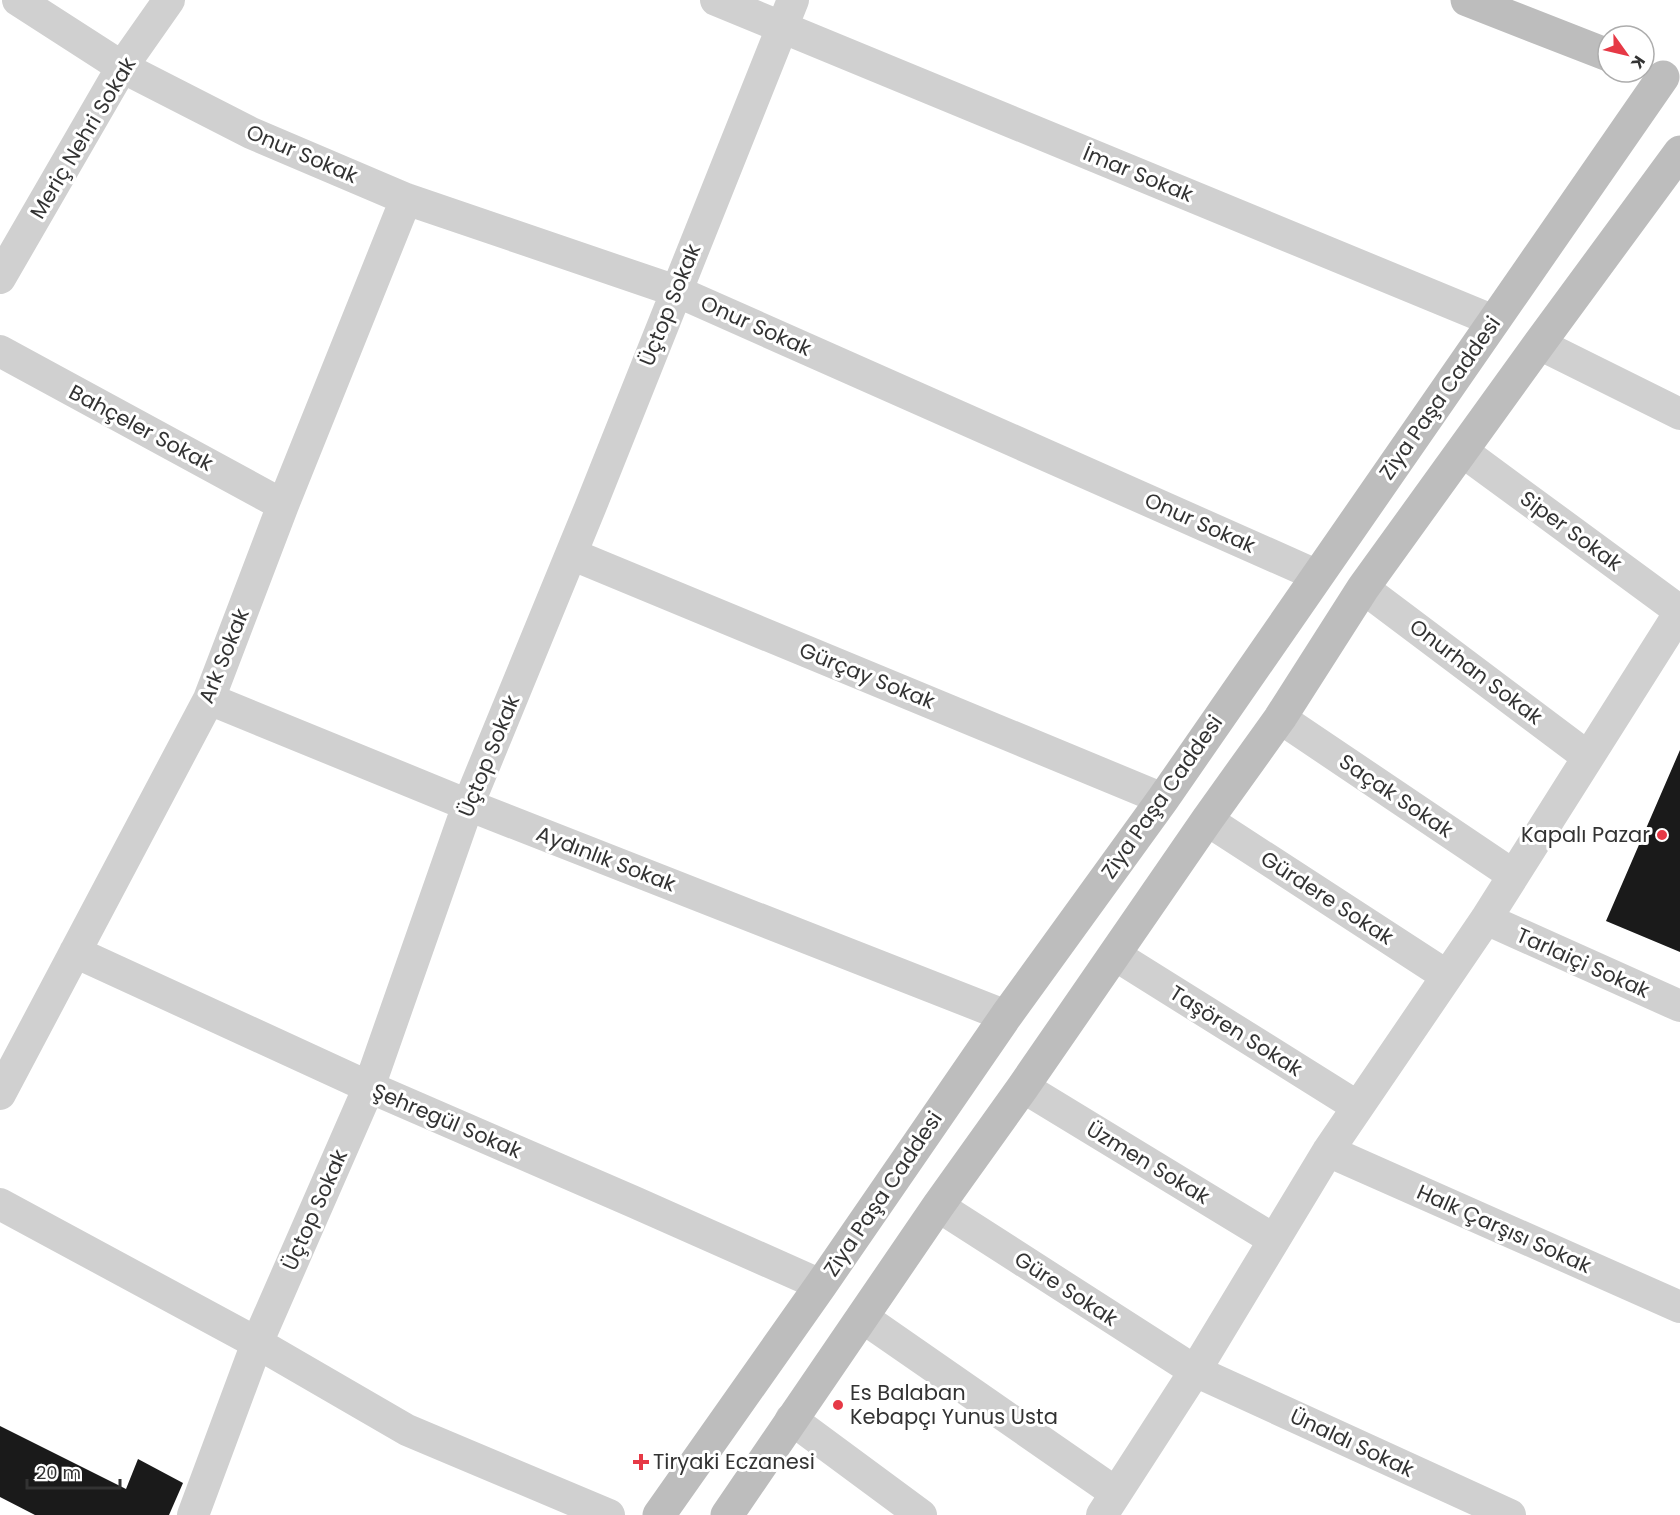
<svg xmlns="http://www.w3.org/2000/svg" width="1680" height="1515" font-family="Poppins,sans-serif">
<rect width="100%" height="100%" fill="#fff"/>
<path fill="#1a1a1a" d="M1680,750V952L1606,921Z
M0,1426L126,1489L138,1459L183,1483L169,1515H35L0,1497Z"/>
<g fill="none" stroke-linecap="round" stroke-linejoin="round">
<path stroke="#d0d0d0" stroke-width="32" d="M18,0L122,67L251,133L406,199L676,291L1316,575
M716,0L1494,321
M0,278L122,67L169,0
M1539,344L1680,414
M0,351L283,505
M1462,451L1680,611
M571,554L1163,799
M1363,588L1588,757
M209,699L468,805L1006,1016
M1280,718L1513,875
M1207,820L1447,976
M1486,919L1680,1006
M75,952L369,1087L634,1202L821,1285
M1115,955L1358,1107
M1023,1087L1273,1239
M0,1094L209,699L283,505L406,199
M1328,1151L1680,1307
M0,1204L257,1343L407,1430L609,1515
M938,1206L1195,1371L1510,1515
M862,1317L1116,1493
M791,1419L921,1515
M193,1515L257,1343L369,1087L468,805L590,508L793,0
M1102,1515L1195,1371L1328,1151L1486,919L1680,612"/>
<path stroke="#bdbdbd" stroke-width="33" d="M1467,0L1608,55
M659,1515L821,1285L1006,1016L1163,799L1663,77
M727,1515L938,1206L1023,1087L1207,820L1280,718L1363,588L1539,344L1680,152"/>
</g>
<g fill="#e63946" stroke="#fff" stroke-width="2">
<circle cx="1662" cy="835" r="6"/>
<circle cx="838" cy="1405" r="6"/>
<path d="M638 1453h6v6h6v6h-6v6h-6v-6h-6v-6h6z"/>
</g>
<g text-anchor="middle" stroke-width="6" stroke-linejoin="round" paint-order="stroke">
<g font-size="21" fill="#333" stroke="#fff">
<text transform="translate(83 138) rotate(-59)" y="7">Meriç Nehri Sokak</text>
<text transform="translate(302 154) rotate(23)" y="7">Onur Sokak</text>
<text transform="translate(1138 174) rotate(22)" y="7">İmar Sokak</text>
<text transform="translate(670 305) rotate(-68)" y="7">Üçtop Sokak</text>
<text transform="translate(756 326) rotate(24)" y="7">Onur Sokak</text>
<text transform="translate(1440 398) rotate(-55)" y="7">Ziya Paşa Caddesi</text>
<text transform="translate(141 428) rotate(28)" y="7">Bahçeler Sokak</text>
<text transform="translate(1200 523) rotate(24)" y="7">Onur Sokak</text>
<text transform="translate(1571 531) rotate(36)" y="7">Siper Sokak</text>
<text transform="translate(224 656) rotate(-68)" y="7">Ark Sokak</text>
<text transform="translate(1476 672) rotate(37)" y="7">Onurhan Sokak</text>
<text transform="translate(867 676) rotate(22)" y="7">Gürçay Sokak</text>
<text transform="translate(489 756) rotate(-68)" y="7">Üçtop Sokak</text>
<text transform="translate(1396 796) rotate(34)" y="7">Saçak Sokak</text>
<text transform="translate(1162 797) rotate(-55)" y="7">Ziya Paşa Caddesi</text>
<text transform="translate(606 859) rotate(21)" y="7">Aydınlık Sokak</text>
<text transform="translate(1327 898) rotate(33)" y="7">Gürdere Sokak</text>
<text transform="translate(1583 963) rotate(24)" y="7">Tarlaiçi Sokak</text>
<text transform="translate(1236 1031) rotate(32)" y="7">Taşören Sokak</text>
<text transform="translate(447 1121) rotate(23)" y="7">Şehregül Sokak</text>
<text transform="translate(1148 1163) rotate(31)" y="7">Üzmen Sokak</text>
<text transform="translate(883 1194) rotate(-56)" y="7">Ziya Paşa Caddesi</text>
<text transform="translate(315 1210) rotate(-66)" y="7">Üçtop Sokak</text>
<text transform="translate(1504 1229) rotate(24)" y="7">Halk Çarşısı Sokak</text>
<text transform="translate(1066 1289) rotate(33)" y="7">Güre Sokak</text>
<text transform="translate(1352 1443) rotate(25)" y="7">Ünaldı Sokak</text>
</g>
<g font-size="21" fill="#333" stroke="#fff" text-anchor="start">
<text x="1650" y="842" text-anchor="end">Kapalı Pazar</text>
<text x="850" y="1400">Es Balaban<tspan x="850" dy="24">Kebapçı Yunus Usta</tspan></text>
<text x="653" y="1469">Tiryaki Eczanesi</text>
</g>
</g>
<g transform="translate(1626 54) rotate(124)"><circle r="28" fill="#ffffff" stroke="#adadad" stroke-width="1.5"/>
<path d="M0-4.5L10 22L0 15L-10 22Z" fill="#e63946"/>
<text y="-9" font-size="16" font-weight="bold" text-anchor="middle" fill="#333333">K</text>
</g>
<path d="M27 1479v9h93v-9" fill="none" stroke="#333333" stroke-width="3"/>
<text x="36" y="1479" font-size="18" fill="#333333" stroke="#ffffff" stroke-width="4.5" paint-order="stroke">20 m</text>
</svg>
